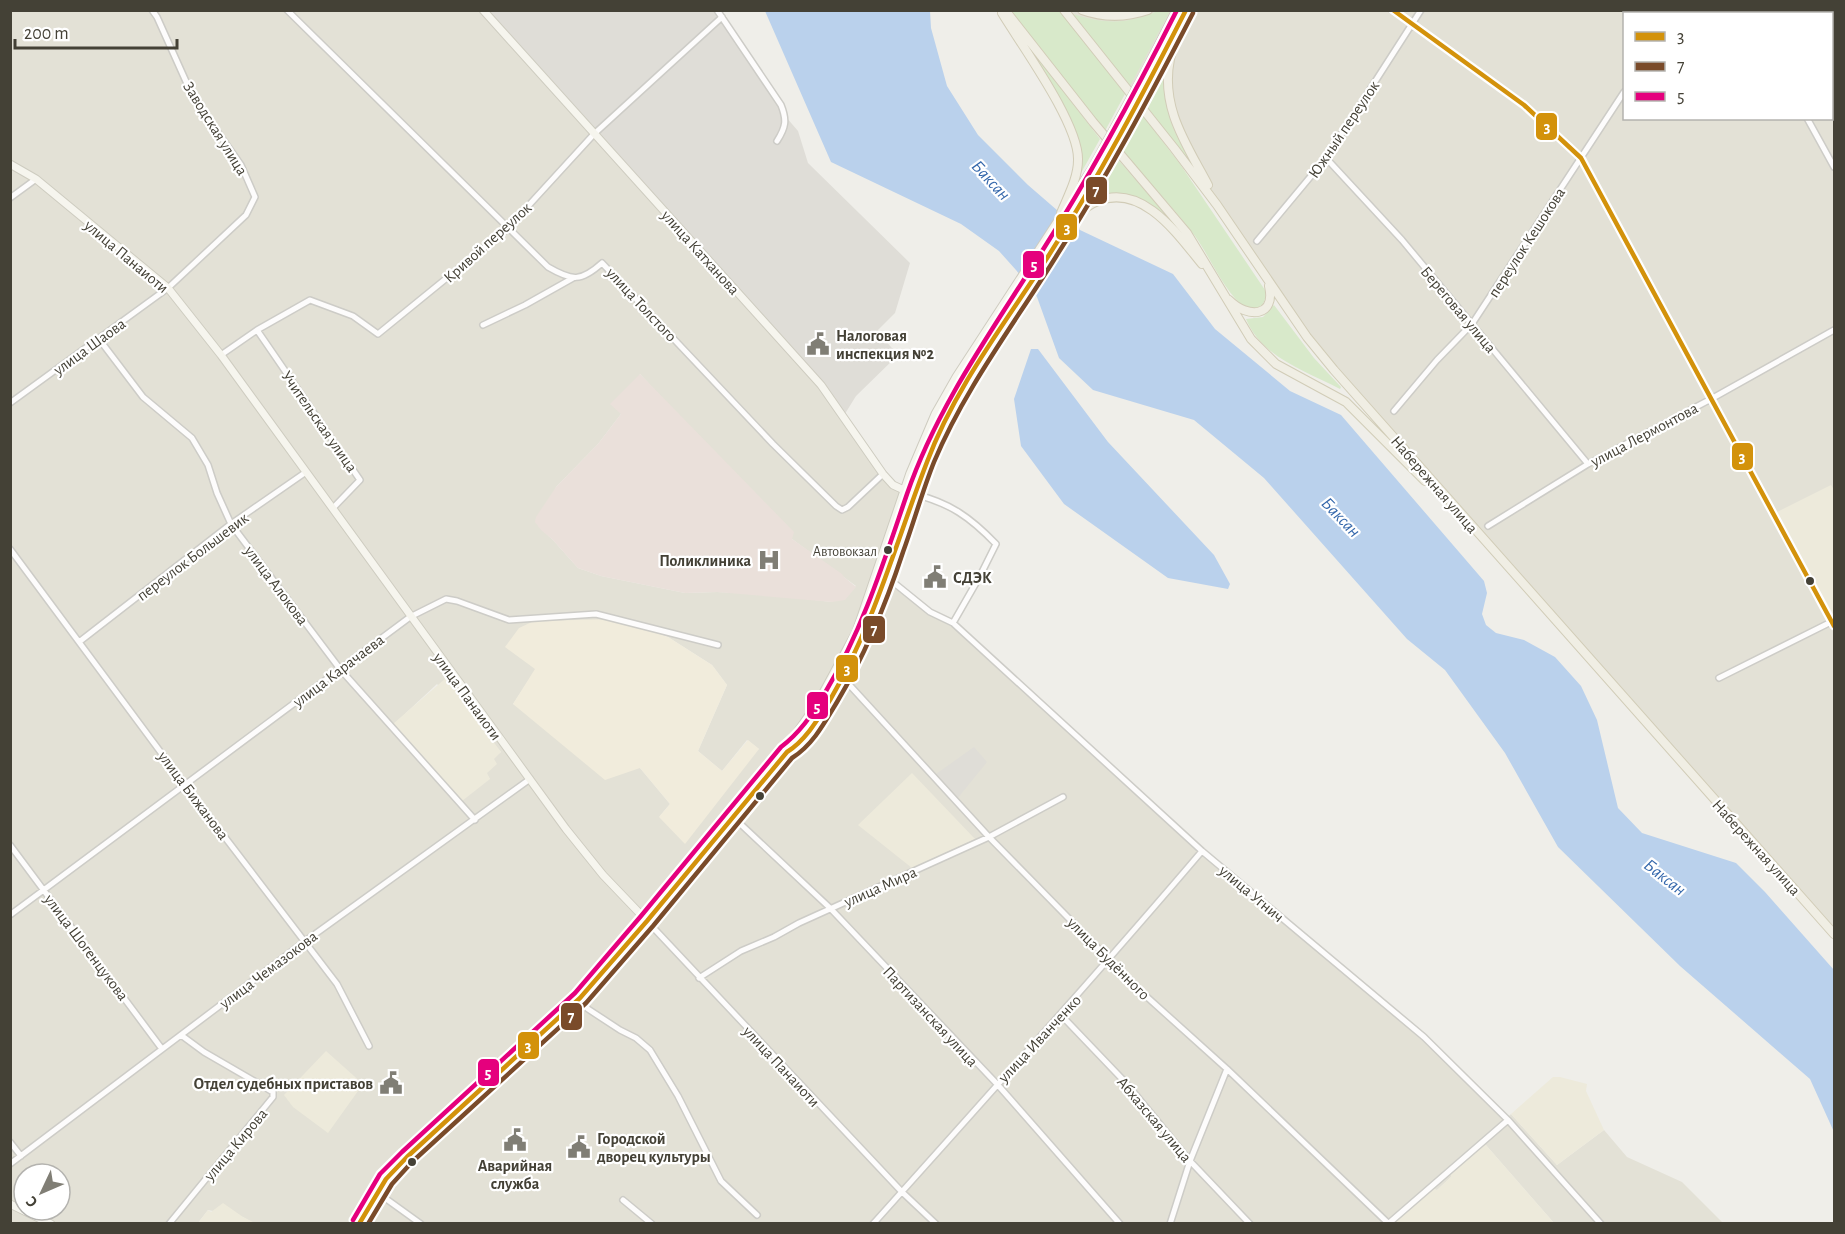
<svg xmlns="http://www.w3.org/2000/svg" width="1845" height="1234" font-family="'Alegreya Sans',sans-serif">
<rect width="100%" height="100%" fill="#efeee9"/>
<path fill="#e3e1d6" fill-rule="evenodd" d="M10,11H483L821,385L883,474L904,491L878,571L930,612L953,623L1202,851L1424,1037L1507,1118L1511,1114L1557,1165L1604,1130L1627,1157L1682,1182L1723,1223H1554L1485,1144L1451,1174V1177L1437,1190L1433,1189L1394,1223L255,1224L243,1217L208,1210L198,1223H11ZM640,374L792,539L856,586L832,602L761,594L717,592L685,593L601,576L578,568L552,539L541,529L556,487L598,444L621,414ZM616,619L668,637L712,665L727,685L698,751L722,771L747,740L759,749L659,817L670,804L640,768L513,704L536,669ZM437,684L501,752L494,757L486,773L490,779L394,724ZM24,1174H60V1210H24Z
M1064,11H1759L1760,13L1624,14V118H1832V94L1834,95V934L1334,370L1217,205Z"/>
<path fill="#f1ecdc" d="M616,619L668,637L712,665L727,685L698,751L722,771L748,740L759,749L685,844L659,817L670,804L640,768L605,780L513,704L535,669L505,647L519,628L534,621Z"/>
<path fill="#dfddd7" d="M483,11H717L786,117L798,131L808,163L910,263L895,313L877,331L898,355L856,396L843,417L821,385Z
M974,747L987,762L957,799L936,774Z"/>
<path fill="#edeadb" d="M1831,485L1834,490V617L1775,513Z
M446,678L501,752L494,759L497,764L487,773L490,779L462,801L434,772L393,724Z
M912,773L975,839L912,868L858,825Z
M326,1051L363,1084L328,1133L293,1107L284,1095Z
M1553,1077H1560L1587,1084L1586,1091L1604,1130L1557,1165L1511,1114Z
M1485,1144L1554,1223H1394L1434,1189L1437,1190L1451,1177V1174Z
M223,1203L243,1217L255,1223H198L208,1210L211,1212Z"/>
<path fill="#eae0da" d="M640,374L794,532L792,539L842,574L844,577L856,587L845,600L832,602L717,592L685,593L601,576L578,568L552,539L541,530L535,522L536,517L556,487L598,444L621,414L610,404Z"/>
<path fill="#d8e9ca" d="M1011,11H1061L1125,94L1105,131Z
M1158,11H1170L1130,86L1070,13C1103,24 1126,25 1158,11Z
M1759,11H1834V95L1832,94V14H1760Z
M1022,38L1100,139L1081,173L1079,172L1081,150Z
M1163,71L1165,72C1163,115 1173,131 1194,167L1145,105Z
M1140,112L1180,164L1265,290C1267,304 1261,309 1248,310C1224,293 1212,260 1195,236C1172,206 1145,177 1120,149Z
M1115,156L1186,238L1151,206L1097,198L1095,194Z
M1274,305L1314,358L1341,387L1340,389C1306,371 1262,358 1246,319L1263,317Z"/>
<path fill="#bad1ec" d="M765,11H930L931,28L947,86L978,135L1028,185L1080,230L1173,274L1215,329L1290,391L1341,415L1484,581L1487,593L1482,614L1486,625L1496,633L1524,640L1555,657L1581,686L1597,720L1618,808L1642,833L1736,863L1765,892L1834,970V1132L1810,1079L1680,966L1558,847L1505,753L1445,670L1407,639L1264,478L1194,420L1093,390L1059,358L1037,297L1031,287L999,251L961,224L831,162Z
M1031,349H1038L1108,442L1214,555L1230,584L1228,589L1168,578L1064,504L1021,446L1014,399Z"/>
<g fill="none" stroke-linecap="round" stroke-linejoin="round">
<g stroke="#cdccc7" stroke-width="8">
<path id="street" d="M287,10L548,267C572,281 581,282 602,263L773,444L836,506L842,510L848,507L883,474
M717,10L781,105C787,120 786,127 777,141
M1392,10L1524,105L1581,158L1834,626
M1741,10L1742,14
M1675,14L1677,10
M1807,118L1834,167
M1326,158L1402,240L1588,464
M10,198L36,179
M1257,241L1326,158L1421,10
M483,325L525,305L573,278
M257,330L360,480L333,508
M99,339L143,397L192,438L208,465L217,493L231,524L340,669L475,820
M221,355L257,330L310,300L353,316L378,334L507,229L594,134L722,17
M10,403L168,288L246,215L255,197L241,165L193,97L157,17L152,10
M1394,411L1437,360L1472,324L1624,92
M914,494C950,503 970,517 996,544L980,576L953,623
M1488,526L1588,464L1711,399L1834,330
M10,549L185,785L337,984L369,1046
M888,578L930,612L953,623L1202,851L1424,1037L1508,1120L1601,1224
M79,642L231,524L306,472
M1719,678L1833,621
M844,679L989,837L1137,988L1227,1069L1389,1224
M733,817L830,908L997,1084L1120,1224
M10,845L162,1049
M10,915L410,617L446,599L457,601L509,620L596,614L718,645
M647,921L902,1192L936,1224
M699,978L741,951L774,937L799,923L989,837L1063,797
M580,998L588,1009L620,1030L636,1038L650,1050L678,1096L721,1181L757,1215
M1061,1015L1127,1084L1190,1161L1250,1224
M10,1142L21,1156
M10,1164L304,942L530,779
M378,1193L421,1224
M623,1200L652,1224
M169,1224L273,1097V1092L204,1052L181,1035
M873,1224C984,1100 1095,977 1202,851
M1170,1224L1190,1161L1227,1069
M1388,1224L1508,1120"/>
</g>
<g stroke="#ceccc0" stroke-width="9">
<path id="secondary" d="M483,10L821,385L883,474L893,485L906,491
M1142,77L1176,10
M1150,82L1177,28
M10,164L36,179L168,288L221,355L566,829L603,875L647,921
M787,752L790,742L818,702L856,632L910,473L935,414L956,377L1092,168
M10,1204L51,1224
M359,1224L386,1179L407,1157L580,998L647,921L787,752L796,747L805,737L844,679L877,607L920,477L946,418L1099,172"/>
</g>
<g stroke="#d1ccb7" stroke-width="10">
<path id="primary" d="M1005,10L1093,122L1187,233L1251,339L1276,364L1346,402L1425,481
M1064,10L1174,148L1217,205L1307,337L1334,370L1834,934
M1082,10C1104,18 1125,18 1148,10
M1186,10C1182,27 1174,42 1170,59C1160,108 1187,145 1208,185
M1002,13C1022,46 1079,124 1078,160C1078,178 1068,196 1061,213
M1071,220C1080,212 1087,205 1098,201C1143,183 1178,235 1202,264
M1229,300C1248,319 1276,317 1269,286"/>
</g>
<use href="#street" stroke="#fdfcfc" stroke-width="5"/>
<use href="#secondary" stroke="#f6f5ee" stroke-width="7"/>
<use href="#primary" stroke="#f0eee4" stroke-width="8"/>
<g stroke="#ceccc0" stroke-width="9" stroke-linecap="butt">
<path id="secondary-bridge" d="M1092,168L1142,77
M1099,172L1150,82"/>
</g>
<use href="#secondary-bridge" stroke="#f6f5ee" stroke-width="7"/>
<g stroke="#fff" stroke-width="9">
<path id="bus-1" d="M1393,10L1524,105L1581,158L1834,626
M359,1224L386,1179L407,1157L580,998L647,921L787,752C806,740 818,719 830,700C874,625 896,542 927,462C955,387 1006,322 1049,255C1099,177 1143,94 1186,10"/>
</g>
<g stroke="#fff" stroke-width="9">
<path id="bus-2" d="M368,1224L392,1184L412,1162L586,1003L653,926L792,758C813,745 825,722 837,702C865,655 886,604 903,552C914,522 922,492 934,462C965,388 1015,323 1057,255C1107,177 1150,96 1193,13"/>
</g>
<g stroke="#fff" stroke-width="9">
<path id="bus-3" d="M353,1220L380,1174L402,1152L575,993L641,916L781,747C801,732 814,713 826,691C863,629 884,561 907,494C938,404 994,328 1044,248C1093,171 1136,91 1177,10"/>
</g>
<use href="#bus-1" stroke="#d3920b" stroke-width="4.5"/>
<use href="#bus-2" stroke="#7a4b2a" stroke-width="4.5"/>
<use href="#bus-3" stroke="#e5007d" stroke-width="4.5"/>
</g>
<defs>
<g id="civic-bare" transform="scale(1.8)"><path d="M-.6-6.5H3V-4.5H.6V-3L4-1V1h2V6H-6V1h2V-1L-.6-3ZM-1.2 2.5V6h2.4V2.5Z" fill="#807e75" stroke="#fff" stroke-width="2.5" paint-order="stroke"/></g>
<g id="hospital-bare" transform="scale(1.8)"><path d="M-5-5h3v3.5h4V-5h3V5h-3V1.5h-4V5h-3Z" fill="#807e75" stroke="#fff" stroke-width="2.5" paint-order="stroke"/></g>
</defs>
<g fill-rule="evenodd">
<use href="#civic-bare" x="818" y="344"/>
<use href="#hospital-bare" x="769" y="560"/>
<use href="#civic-bare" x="935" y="577"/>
<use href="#civic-bare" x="391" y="1083"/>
<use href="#civic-bare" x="515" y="1140"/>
<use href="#civic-bare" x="579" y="1147"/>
</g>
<g fill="#444136" stroke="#fff" stroke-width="2">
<circle cx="888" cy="550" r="5"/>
<circle cx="1810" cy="581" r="5"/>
<circle cx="760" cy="796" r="5"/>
<circle cx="412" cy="1162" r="5"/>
</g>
<g text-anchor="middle" stroke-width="4.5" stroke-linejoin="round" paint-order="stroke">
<g font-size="14" fill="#444136" stroke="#fff" text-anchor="end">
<text x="877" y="556">Автовокзал</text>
</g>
<g font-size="16" fill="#444136" stroke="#fff">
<text transform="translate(216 128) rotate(58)" y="6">Заводская улица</text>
<text transform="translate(1343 129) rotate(-56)" y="6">Южный переулок</text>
<text transform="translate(487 242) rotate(-42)" y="6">Кривой переулок</text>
<text transform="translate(1526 242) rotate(-57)" y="6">переулок Кешокова</text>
<text transform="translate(701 252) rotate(48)" y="6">улица Катханова</text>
<text transform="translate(127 256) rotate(40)" y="6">улица Панаиоти</text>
<text transform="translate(642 304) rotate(47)" y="6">улица Толстого</text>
<text transform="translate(1459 309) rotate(50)" y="6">Береговая улица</text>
<text transform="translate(89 346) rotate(-36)" y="6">улица Шаова</text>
<text transform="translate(320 421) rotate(55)" y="6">Учительская улица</text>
<text transform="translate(1644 434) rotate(-28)" y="6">улица Лермонтова</text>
<text transform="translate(1435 484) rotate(49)" y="6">Набережная улица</text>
<text transform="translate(192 556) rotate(-37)" y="6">переулок Большевик</text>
<text transform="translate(277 585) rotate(53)" y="6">улица Алокова</text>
<text transform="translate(338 670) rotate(-37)" y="6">улица Карачаева</text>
<text transform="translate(468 696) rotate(54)" y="6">улица Панаиоти</text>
<text transform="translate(194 795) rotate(53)" y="6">улица Бижанова</text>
<text transform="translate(1757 847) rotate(48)" y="6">Набережная улица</text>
<text transform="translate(880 886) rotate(-24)" y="6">улица Мира</text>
<text transform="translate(1252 893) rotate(40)" y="6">улица Угнич</text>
<text transform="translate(87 947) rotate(53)" y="6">улица Шогенцукова</text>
<text transform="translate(1109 958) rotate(45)" y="6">улица Будённого</text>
<text transform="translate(268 969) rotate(-37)" y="6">улица Чемазокова</text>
<text transform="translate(931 1016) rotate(47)" y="6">Партизанская улица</text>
<text transform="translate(1039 1038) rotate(-47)" y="6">улица Иванченко</text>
<text transform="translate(782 1066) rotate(47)" y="6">улица Панаиоти</text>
<text transform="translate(1155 1119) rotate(50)" y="6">Абхазская улица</text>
<text transform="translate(235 1144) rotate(-50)" y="6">улица Кирова</text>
</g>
<g font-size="16" font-weight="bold" fill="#444136" stroke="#fff" text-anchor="start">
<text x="836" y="341">Налоговая<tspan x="836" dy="18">инспекция №2</tspan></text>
<text x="751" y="566" text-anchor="end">Поликлиника</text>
<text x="953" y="583">СДЭК</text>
<text x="373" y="1089" text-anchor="end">Отдел судебных приставов</text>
<text x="597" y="1144">Городской<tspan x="597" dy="18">дворец культуры</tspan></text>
<text x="515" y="1171" text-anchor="middle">Аварийная<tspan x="515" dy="18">служба</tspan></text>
</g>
<g font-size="18" font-style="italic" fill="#3467ab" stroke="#fff">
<text transform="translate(991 180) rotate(47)" y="6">Баксан</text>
<text transform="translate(1341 517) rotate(46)" y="6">Баксан</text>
<text transform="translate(1665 877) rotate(38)" y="6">Баксан</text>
</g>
</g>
<g stroke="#fff" stroke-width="2">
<rect x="1535" y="112" width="23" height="29" rx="6" fill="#d3920b"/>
<rect x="1085" y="176" width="23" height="29" rx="6" fill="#7a4b2a"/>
<rect x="1055" y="213" width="23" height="28" rx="6" fill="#d3920b"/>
<rect x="1022" y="250" width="23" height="29" rx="6" fill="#e5007d"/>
<rect x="1731" y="442" width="23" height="29" rx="6" fill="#d3920b"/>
<rect x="862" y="615" width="24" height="29" rx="6" fill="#7a4b2a"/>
<rect x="835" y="654" width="24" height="29" rx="6" fill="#d3920b"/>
<rect x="806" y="691" width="23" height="29" rx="6" fill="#e5007d"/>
<rect x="560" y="1002" width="23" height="29" rx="6" fill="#7a4b2a"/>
<rect x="517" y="1031" width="23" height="29" rx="6" fill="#d3920b"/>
<rect x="477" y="1058" width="23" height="29" rx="6" fill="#e5007d"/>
</g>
<g font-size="16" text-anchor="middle" font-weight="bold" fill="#fff">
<text x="1547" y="132">3</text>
<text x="1096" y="196">7</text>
<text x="1067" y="233">3</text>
<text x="1034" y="270">5</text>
<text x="1742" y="462">3</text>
<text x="874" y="635">7</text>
<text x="847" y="674">3</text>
<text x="817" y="712">5</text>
<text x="571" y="1022">7</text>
<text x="528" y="1051">3</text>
<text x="488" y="1078">5</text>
</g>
<rect width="1845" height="1234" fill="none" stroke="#444136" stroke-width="24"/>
<rect x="1623" y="12" width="210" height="108" fill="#ffffff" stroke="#b4b3af" stroke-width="1.5"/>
<rect x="1635" y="32" width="30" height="9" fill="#d3920b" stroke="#b4b3af" stroke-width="1.5"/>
<text x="1677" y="42" font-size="18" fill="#444136">3</text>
<rect x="1635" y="62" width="30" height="9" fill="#7a4b2a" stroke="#b4b3af" stroke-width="1.5"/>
<text x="1677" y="72" font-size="18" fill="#444136">7</text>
<rect x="1635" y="92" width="30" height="9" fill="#e5007d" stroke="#b4b3af" stroke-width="1.5"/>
<text x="1677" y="102" font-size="18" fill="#444136">5</text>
<g transform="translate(42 1192) rotate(226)"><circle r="28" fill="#ffffff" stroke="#b4b3af" stroke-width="1.5"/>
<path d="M0-4.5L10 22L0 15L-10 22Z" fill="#807e75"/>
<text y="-9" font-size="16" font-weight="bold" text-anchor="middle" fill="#444136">С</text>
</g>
<path d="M15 39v9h162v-9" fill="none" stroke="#444136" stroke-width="3"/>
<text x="24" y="39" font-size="18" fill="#444136" stroke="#ffffff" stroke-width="4.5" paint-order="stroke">200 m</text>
</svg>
